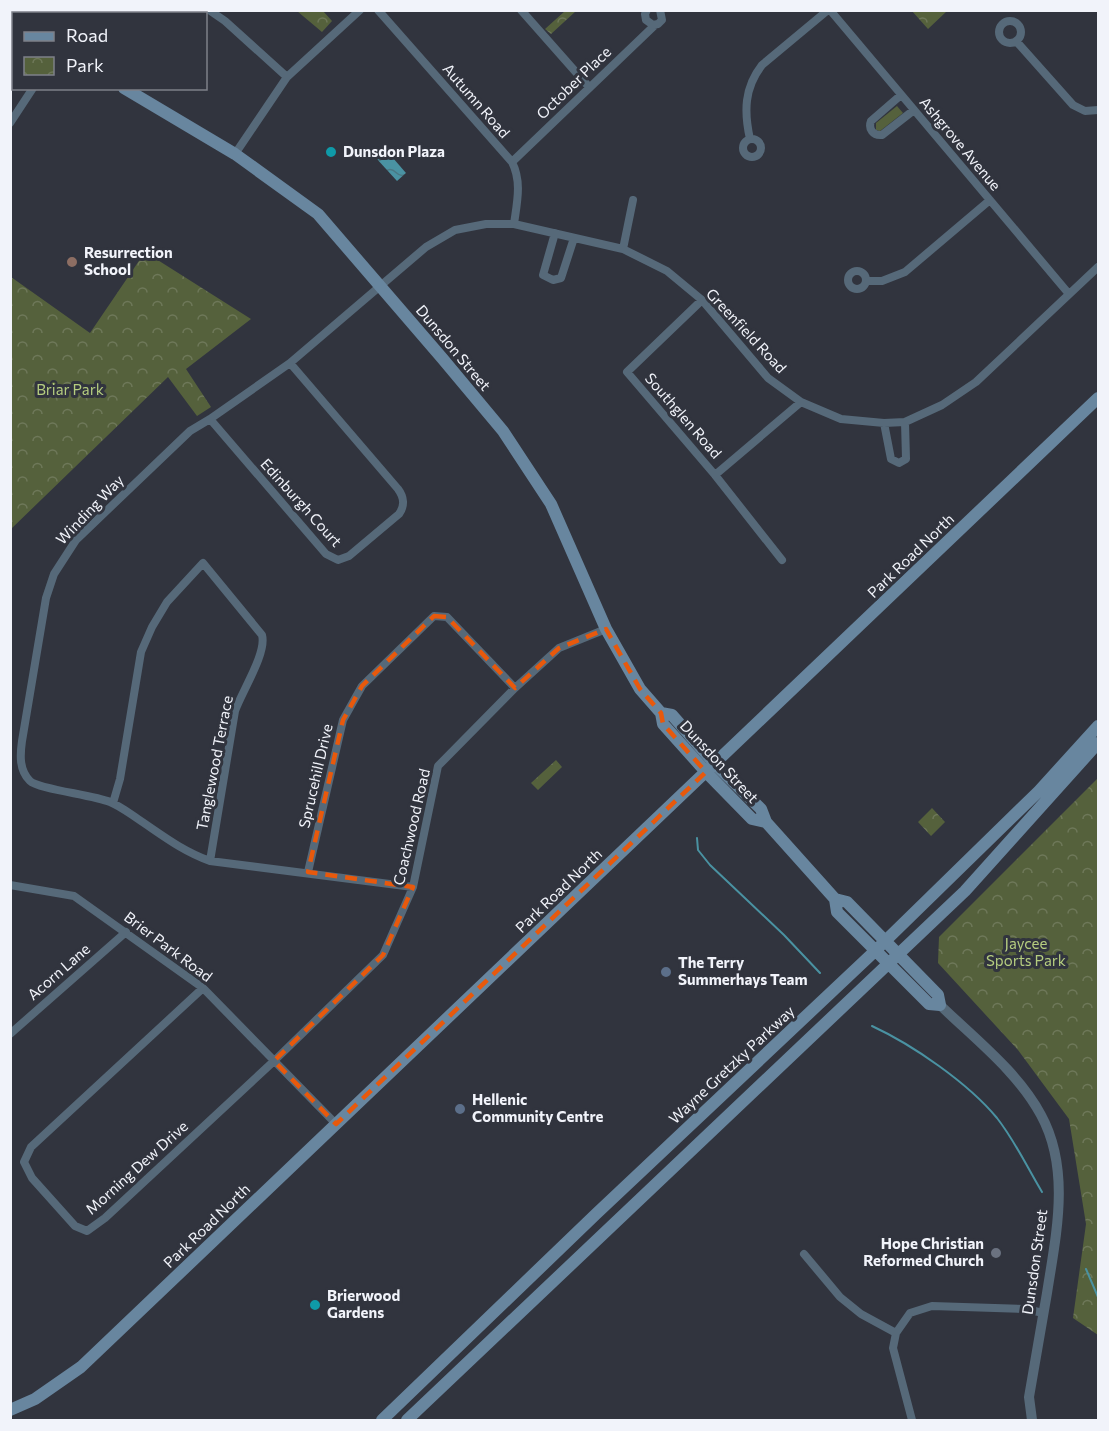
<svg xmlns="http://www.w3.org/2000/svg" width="1109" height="1431" font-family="Commissioner,sans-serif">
<defs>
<pattern id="park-crowns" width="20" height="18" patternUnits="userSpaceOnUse" patternTransform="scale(1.5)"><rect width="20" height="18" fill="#55613c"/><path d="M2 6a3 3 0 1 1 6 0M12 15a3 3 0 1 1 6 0" fill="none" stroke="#6e7859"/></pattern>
<pattern id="water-waves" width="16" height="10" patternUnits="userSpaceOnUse" patternTransform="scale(1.5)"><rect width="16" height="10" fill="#4a92a2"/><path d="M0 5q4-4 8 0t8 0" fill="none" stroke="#497884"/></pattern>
</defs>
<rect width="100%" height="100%" fill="#31343e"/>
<path fill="#55613c" d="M897,106L903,113L880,131L876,130V123Z"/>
<path fill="url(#park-crowns)" d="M297,11H323L332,21L322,32Z
M565,11H576L551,34L545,29Z
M912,11H947L928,29Z
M145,252L251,319L186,369L211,407L197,416L168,377L11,529V277L90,333Z
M556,760L562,767L538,790L531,783Z
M1098,778V1335L1073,1318L1086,1224L1069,1119L1018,1050L938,963L939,937Z
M932,808L945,822L931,836L918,822Z"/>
<path fill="url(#water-waves)" d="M386,150L406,173L397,181L376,158Z"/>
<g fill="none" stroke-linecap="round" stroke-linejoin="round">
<path stroke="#4a92a2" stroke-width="2" d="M697,838L698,850L710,865L784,935L820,973
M872,1026C913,1045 968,1083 997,1118C1015,1141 1027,1167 1042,1192
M1086,1269L1098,1297"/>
<path stroke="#566979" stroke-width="8" d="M209,10L225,21L287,77
M378,10L512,162C522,182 517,202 514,224
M521,10L589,87
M647,10L645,14L646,20L653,25L658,24L662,20L660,10
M830,10L1069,294
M39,14L41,10
M999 32a11 11 0 1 1 22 0a11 11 0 1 1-22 0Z
M1016,41L1073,105L1085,111L1098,110
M901,95L871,121C868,129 873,136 882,135L914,110
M10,123L33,88
M750,139C744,112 744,88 762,65L828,10
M743 148a9 9 0 1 1 18 0a9 9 0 1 1-18 0Z
M235,154L287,77L360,10
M512,162L655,25
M555,233L543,275L553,280L561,278L574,238
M623,249L633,200
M848 280a9 9 0 1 1 18 0a9 9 0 1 1-18 0Z
M866,281H882L905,272L990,200
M702,300L627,372L715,475L782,560
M210,419L326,554L338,560L349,556L399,514C405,506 404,497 398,489L290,363
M884,423L891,459L899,463L906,459L905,422
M715,475L801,402
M113,803L120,779L141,652L152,627L167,602L203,563L262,635C267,653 242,691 235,711L210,861
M308,872L343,720L362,686L434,616L447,617L515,688
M10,885L74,896L203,988L336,1124
M413,887L210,861C182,851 162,835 138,819C129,813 120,806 110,802C93,795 38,789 30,781C19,770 20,755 22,741L46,598L54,574L76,540L190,431L210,419L290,363L426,247L455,230L486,224H514L623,249L667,271L702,300L768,378L801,402L841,419L884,423L905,422L942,405L976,382L1098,267
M203,988L31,1147L24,1162L32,1178L75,1226L87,1231L105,1218L274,1061L383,955L413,887L438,766L515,688L559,648L606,629
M10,1034L126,932
M804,1254L840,1297L861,1314L896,1333
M912,1420L893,1348L896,1333L910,1313L932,1306L1026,1309L1043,1313"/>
<path stroke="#566979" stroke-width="10" d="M940,1005C975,1039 1018,1072 1041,1115C1071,1170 1056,1235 1047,1293C1041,1328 1035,1362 1029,1397L1032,1420"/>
<path stroke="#68869f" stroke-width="12" d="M10,11L14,14
M124,88L235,154L318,214L442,358L503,431L551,504L606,629L640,689L661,713L663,724L706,772L752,819L766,822
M661,713L672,715L715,764L761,809L766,822L835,899L847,902L938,995L940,1005L929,1004L837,912L835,899
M10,1410L35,1399L81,1367L1098,398
M382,1420L596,1214L875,951L1039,791L1098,726
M407,1420L965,891L1098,743"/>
</g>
<path fill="none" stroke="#e8590c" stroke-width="4.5" stroke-dasharray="12 8" stroke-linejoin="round" d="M434,616L447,617L515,688L559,648L606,629L640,689L661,713L663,724L706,772L336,1124L274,1061L383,955L413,887L308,872L343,720L362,686Z"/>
<g fill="#0f9aa8" stroke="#31343e" stroke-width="2">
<circle cx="331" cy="152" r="6"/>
<circle cx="315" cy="1305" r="6"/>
</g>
<circle fill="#8d6e63" stroke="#31343e" stroke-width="2" cx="72" cy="262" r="6"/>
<g fill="#5c6f8a" stroke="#31343e" stroke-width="2">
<circle cx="666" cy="972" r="6"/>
<circle cx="460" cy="1109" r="6"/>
</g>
<circle fill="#6b7280" stroke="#31343e" stroke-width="2" cx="996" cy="1253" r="6"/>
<g text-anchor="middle" stroke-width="6" stroke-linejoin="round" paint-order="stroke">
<g font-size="15" fill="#f1f3fa" stroke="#31343e">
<text transform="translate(574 83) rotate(-44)" y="5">October Place</text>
<text transform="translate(476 101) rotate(49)" y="5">Autumn Road</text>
<text transform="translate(960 144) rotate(50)" y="5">Ashgrove Avenue</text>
<text transform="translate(746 331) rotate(47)" y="5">Greenfield Road</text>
<text transform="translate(453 348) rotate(50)" y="5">Dunsdon Street</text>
<text transform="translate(683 416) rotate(49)" y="5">Southglen Road</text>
<text transform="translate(301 503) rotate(48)" y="5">Edinburgh Court</text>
<text transform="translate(90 510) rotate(-46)" y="5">Winding Way</text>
<text transform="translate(911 556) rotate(-44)" y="5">Park Road North</text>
<text transform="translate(719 762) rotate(47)" y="5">Dunsdon Street</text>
<text transform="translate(215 763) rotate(-79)" y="5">Tanglewood Terrace</text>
<text transform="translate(316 776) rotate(-77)" y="5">Sprucehill Drive</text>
<text transform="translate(412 827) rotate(-77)" y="5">Coachwood Road</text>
<text transform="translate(559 891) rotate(-44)" y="5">Park Road North</text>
<text transform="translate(168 947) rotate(37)" y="5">Brier Park Road</text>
<text transform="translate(59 972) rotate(-41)" y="5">Acorn Lane</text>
<text transform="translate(732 1065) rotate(-43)" y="5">Wayne Gretzky Parkway</text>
<text transform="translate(137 1168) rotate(-42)" y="5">Morning Dew Drive</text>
<text transform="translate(207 1226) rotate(-44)" y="5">Park Road North</text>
<text transform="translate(1035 1262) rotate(-82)" y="5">Dunsdon Street</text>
</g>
<g font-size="15" font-weight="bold" fill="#f1f3fa" stroke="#31343e" text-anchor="start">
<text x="343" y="157">Dunsdon Plaza</text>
<text x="84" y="258">Resurrection<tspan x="84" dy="17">School</tspan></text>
<text x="678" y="968">The Terry<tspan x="678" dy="17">Summerhays Team</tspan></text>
<text x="472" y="1105">Hellenic<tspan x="472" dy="17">Community Centre</tspan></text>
<text x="984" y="1249" text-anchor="end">Hope Christian<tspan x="984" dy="17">Reformed Church</tspan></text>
<text x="327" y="1301">Brierwood<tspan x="327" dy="17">Gardens</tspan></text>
</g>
<g font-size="15" fill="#b5cd7f" stroke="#31343e">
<text x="70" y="395">Briar Park</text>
<text x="1026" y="949">Jaycee<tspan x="1026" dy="17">Sports Park</tspan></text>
</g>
</g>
<rect width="1109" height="1431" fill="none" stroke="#f1f3fa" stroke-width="24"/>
<rect x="12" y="12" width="195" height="78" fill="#31343e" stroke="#7e8089" stroke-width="1.5"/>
<rect x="24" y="32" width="30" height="9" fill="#68869f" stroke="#7e8089" stroke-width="1.5"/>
<text x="66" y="42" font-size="18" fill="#f1f3fa">Road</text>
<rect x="24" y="57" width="30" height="18" fill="url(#park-crowns)" stroke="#7e8089" stroke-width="1.5"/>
<text x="66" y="72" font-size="18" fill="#f1f3fa">Park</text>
</svg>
